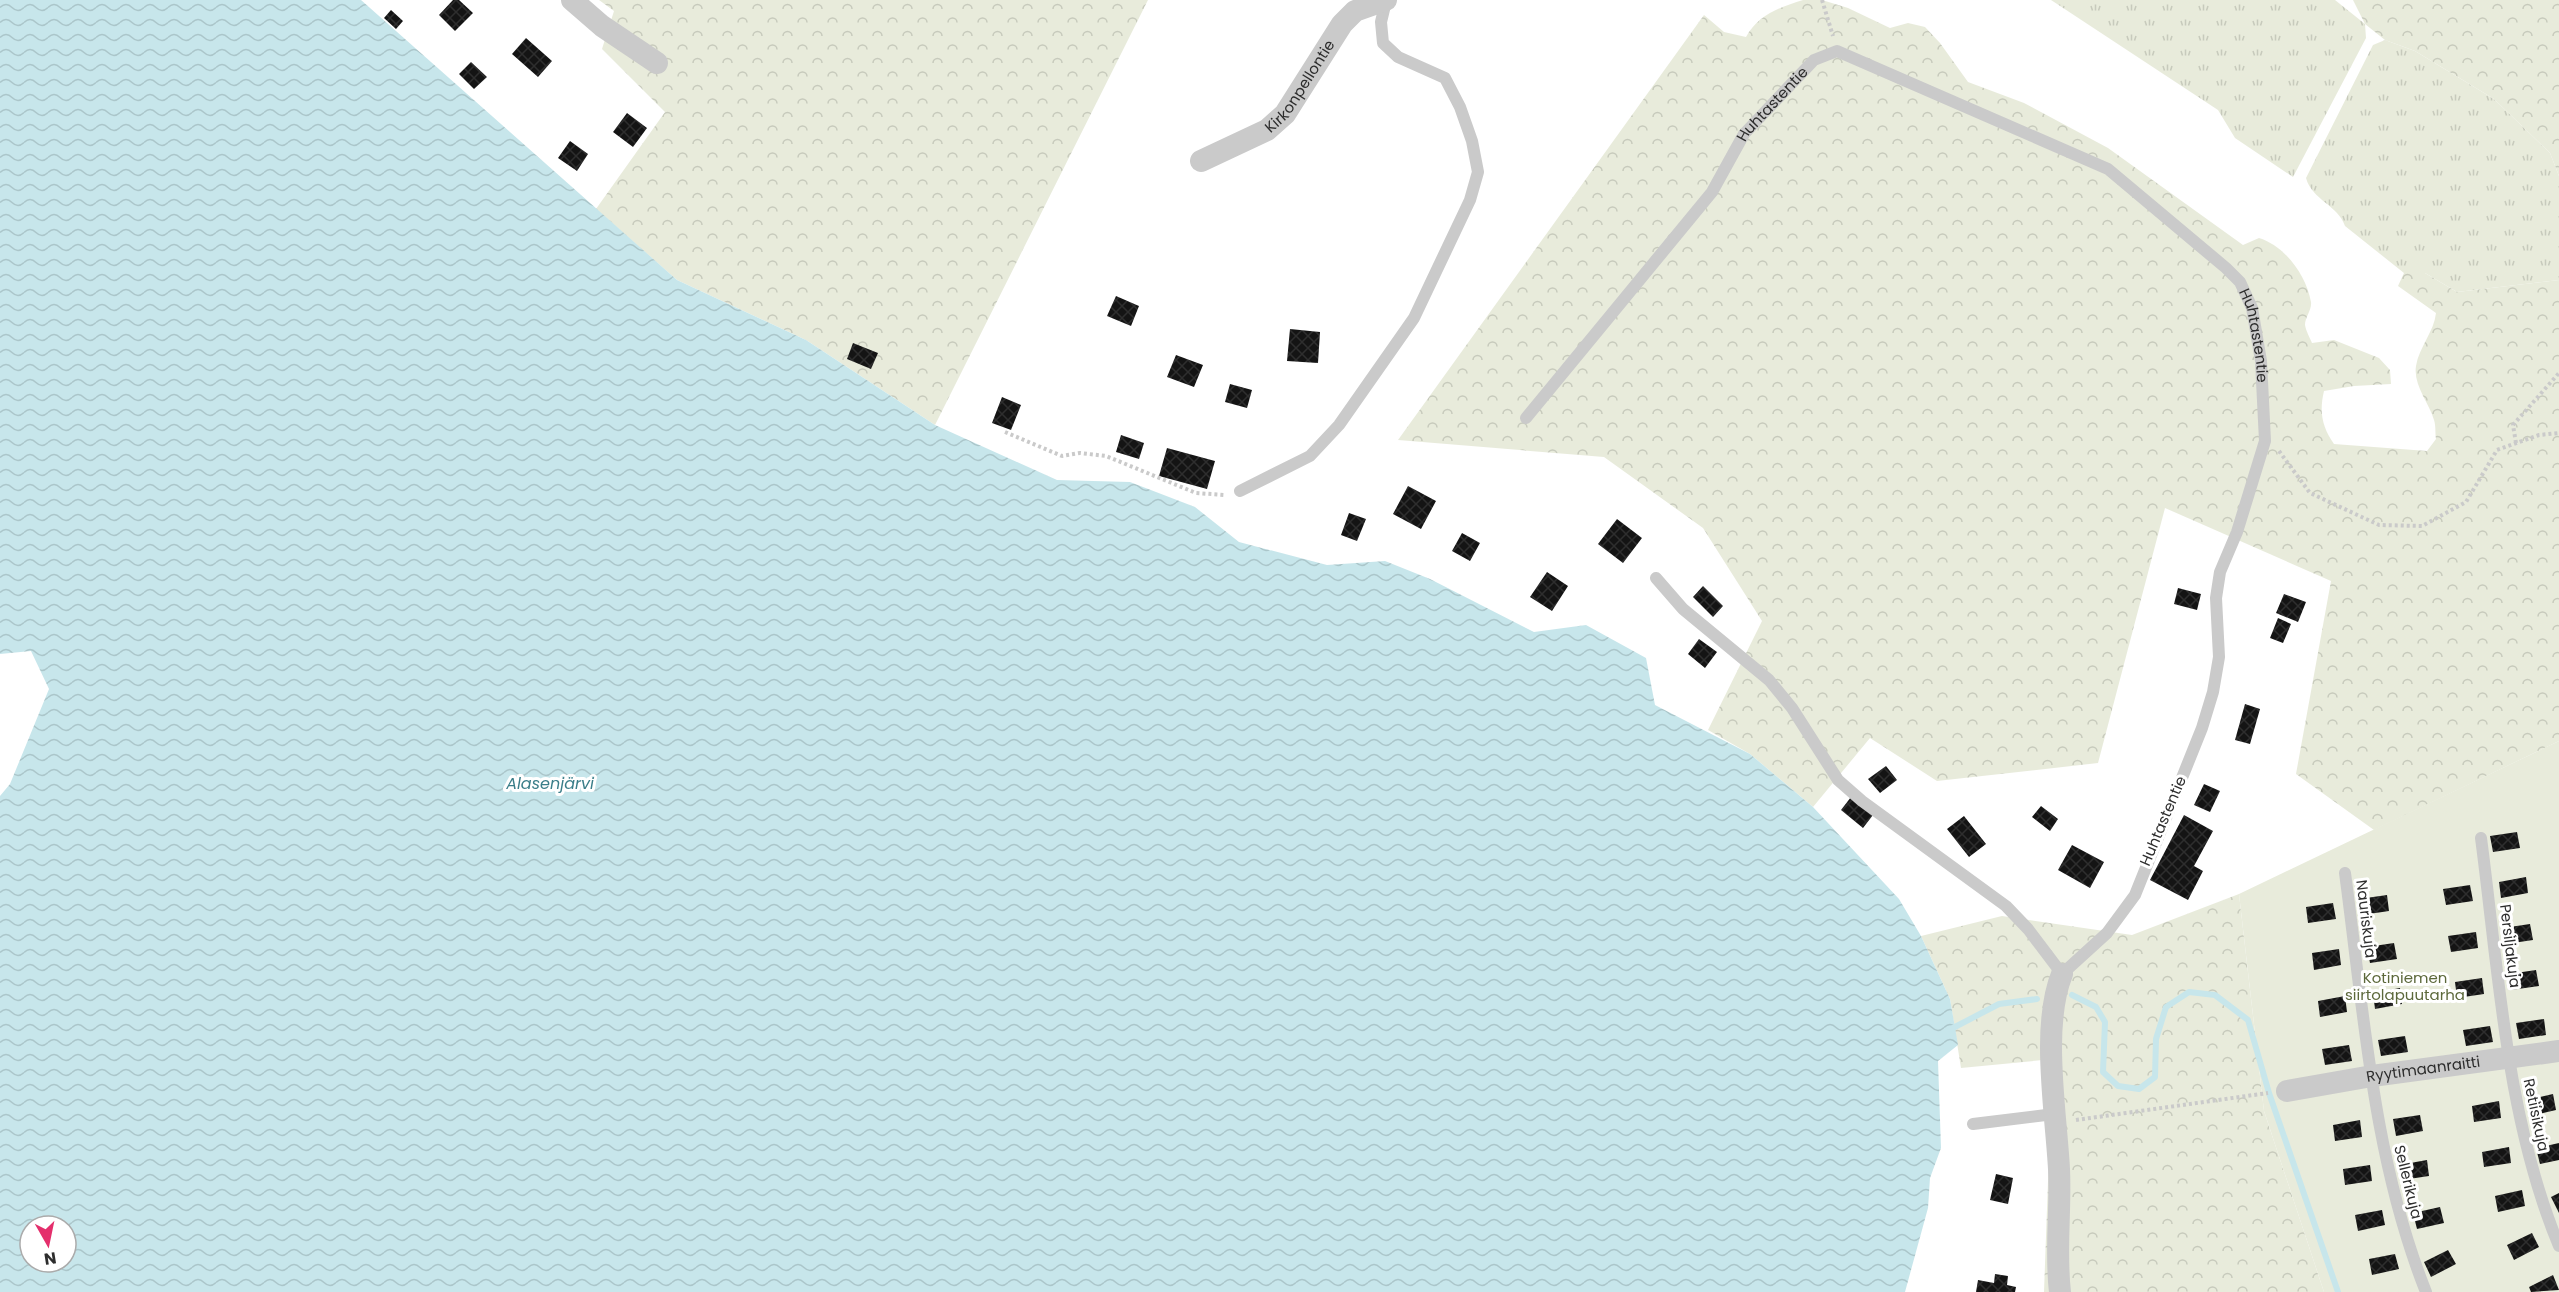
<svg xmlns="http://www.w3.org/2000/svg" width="2559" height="1292" font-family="Poppins,sans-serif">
<defs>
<pattern id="grass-tufts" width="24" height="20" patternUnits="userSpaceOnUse" patternTransform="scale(1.5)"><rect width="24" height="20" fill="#e8ebdb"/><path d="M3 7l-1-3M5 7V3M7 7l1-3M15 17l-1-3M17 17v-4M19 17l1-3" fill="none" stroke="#c7cabc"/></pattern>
<pattern id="forest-crowns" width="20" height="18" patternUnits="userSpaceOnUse" patternTransform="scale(1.5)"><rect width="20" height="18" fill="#e8ebdb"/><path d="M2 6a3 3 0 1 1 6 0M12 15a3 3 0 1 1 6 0" fill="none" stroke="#c7cabc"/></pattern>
<pattern id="water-waves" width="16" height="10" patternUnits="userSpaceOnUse" patternTransform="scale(1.5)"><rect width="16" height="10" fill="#c7e6eb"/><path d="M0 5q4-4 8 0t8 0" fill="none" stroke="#abc6ca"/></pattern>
<pattern id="building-cross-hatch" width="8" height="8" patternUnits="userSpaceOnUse" patternTransform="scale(1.5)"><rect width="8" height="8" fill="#141414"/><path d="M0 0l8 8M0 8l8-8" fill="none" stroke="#2e2e2e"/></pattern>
</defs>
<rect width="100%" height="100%" fill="#fff"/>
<path fill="url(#grass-tufts)" d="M2051,0H2335L2365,24L2366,38L2293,177L2235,138L2218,110Z
M2385,40L2415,51L2494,99L2550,153L2559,176V280L2457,292L2425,273H2404L2345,226C2338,205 2312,200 2306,178L2373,45Z"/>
<path fill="url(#forest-crowns)" d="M599,0H1148L935,425L806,340L677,280L596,209L665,112L602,49L614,11Z
M1803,0H1822L1848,8L1890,28L1908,23L1925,27L1940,43L1968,82L2024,103L2108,148L2243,245L2259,238C2285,246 2306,275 2311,302C2312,310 2305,317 2305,325C2306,331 2310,338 2312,343L2334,340L2379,358L2390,370L2391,384L2354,386L2324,391C2319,412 2322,427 2334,444L2427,451L2436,439C2435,433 2436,426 2434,420C2429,403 2413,385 2416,366C2419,347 2434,332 2436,313L2398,286L2404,273H2425L2457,292L2559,280V741L2374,830L2296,774L2331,581L2165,508L2098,763L1937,781L1870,738L1813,807L1750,754L1708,730L1762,621L1703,528L1604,457L1398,440L1704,15L1724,32L1746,37C1758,15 1780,7 1803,0Z
M2353,0H2559V176L2550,153L2494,99L2415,51L2385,40L2365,24Z
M2239,894L2264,1111L2324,1292H2044L2050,1126L2043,1060L1961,1068L1950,999L1921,936L2002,916L2132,935Z"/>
<path fill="#e8ebdb" d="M2559,741V1292H2324L2264,1111L2239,894Z"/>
<path fill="url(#water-waves)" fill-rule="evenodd" d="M0,0H361L677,280L806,340L935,425L1057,480L1130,482L1195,507L1239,542L1327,565L1385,561L1430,579L1534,632L1586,625L1646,658L1655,705L1750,754L1813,807L1899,899L1921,936L1950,999L1958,1045L1938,1061L1941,1148L1930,1178L1928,1208L1905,1292H0V796L10,784L49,689L31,651L0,654ZM30,1226H66V1262H30Z"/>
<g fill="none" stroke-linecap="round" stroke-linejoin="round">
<path stroke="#c7e6eb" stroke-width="6" d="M2072,995L2096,1007L2105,1022L2103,1072L2118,1086L2139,1089L2155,1077L2156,1039L2166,1007L2189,992L2215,995L2248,1020L2269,1093L2338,1292
M1951,1029L1999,1004L2037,999"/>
</g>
<path fill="url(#building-cross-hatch)" d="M453,0H459L473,13L455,31L439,15Z
M391,10L403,21L396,29L384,18Z
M526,38L552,61L538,77L512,54Z
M471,62L487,77L474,89L459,74Z
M627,113L647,128L633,147L613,132Z
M570,141L588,154L577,171L558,158Z
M1116,296L1139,306L1131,326L1107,316Z
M1290,329L1320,332L1318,363L1287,361Z
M853,343L878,353L871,369L847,359Z
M1176,355L1203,365L1194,387L1167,377Z
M1230,384L1252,390L1247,408L1225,402Z
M1002,397L1021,405L1011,430L992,423Z
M1121,435L1144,443L1139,459L1116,452Z
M1167,448L1215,461L1207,489L1159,476Z
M1408,486L1436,501L1421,529L1393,514Z
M1349,513L1366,519L1357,541L1341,535Z
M1617,519L1642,538L1623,563L1598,544Z
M1462,533L1480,543L1470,561L1452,551Z
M1547,572L1568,586L1552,611L1530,597Z
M1703,586L1723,606L1713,617L1693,597Z
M2178,588L2201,594L2197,610L2174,604Z
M2284,594L2306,602L2298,622L2276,613Z
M2278,618L2291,624L2283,643L2270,638Z
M1699,639L1717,652L1705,668L1688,654Z
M2245,704L2260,709L2250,744L2235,740Z
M1886,766L1897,780L1880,793L1868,779Z
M2204,784L2220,791L2210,812L2194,805Z
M1851,797L1873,815L1863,828L1841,810Z
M2041,806L2058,819L2050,831L2032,817Z
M2184,815L2213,831L2194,866L2203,871L2188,900L2150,880Z
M1964,816L1986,844L1969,857L1947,829Z
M2517,832L2520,848L2493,852L2490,836Z
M2072,845L2104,862L2090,888L2058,870Z
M2526,877L2528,893L2501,898L2499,882Z
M2470,885L2473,901L2446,905L2443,889Z
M2387,895L2389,911L2362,915L2359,899Z
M2333,903L2336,919L2308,923L2306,907Z
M2530,924L2533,940L2506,944L2503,928Z
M2476,932L2478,948L2451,952L2448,936Z
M2394,943L2397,959L2370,963L2367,947Z
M2339,949L2341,965L2314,970L2312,953Z
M2536,970L2539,986L2511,990L2509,974Z
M2482,978L2484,994L2457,998L2455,982Z
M2400,988L2402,1004L2375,1009L2373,993Z
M2345,996L2347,1012L2320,1017L2318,1001Z
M2544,1019L2546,1035L2519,1039L2516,1023Z
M2490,1026L2493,1042L2466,1046L2463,1030Z
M2405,1036L2408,1052L2381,1056L2378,1040Z
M2349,1045L2352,1061L2325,1065L2322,1049Z
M2553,1094L2556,1110L2530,1116L2526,1100Z
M2499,1101L2501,1118L2474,1122L2472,1106Z
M2420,1115L2423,1131L2396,1136L2393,1119Z
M2360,1120L2362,1137L2335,1141L2333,1125Z
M2559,1143V1160L2540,1164L2536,1148Z
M2509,1147L2511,1163L2484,1167L2482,1152Z
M2427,1160L2429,1176L2402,1180L2399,1165Z
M2370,1165L2372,1181L2345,1185L2343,1169Z
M1996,1174L2013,1178L2008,1204L1990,1200Z
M2522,1190L2525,1206L2498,1212L2495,1196Z
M2559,1193V1213L2551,1197Z
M2440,1207L2444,1223L2417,1229L2413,1213Z
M2382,1210L2385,1225L2358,1231L2355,1215Z
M2532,1233L2539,1247L2514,1260L2507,1245Z
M2448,1250L2456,1264L2431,1277L2424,1262Z
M2395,1254L2399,1269L2372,1275L2369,1259Z
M1995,1274L2008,1276L2007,1285L2016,1287L2015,1292H1976L1978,1280L1994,1283Z
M2553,1275L2559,1290L2531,1292L2529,1287Z"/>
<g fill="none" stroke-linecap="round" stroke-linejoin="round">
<path stroke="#cacaca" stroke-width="4" stroke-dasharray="3 3" stroke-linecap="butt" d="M1822,0L1833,36
M1005,432L1062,456L1080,453L1106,456L1196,493L1225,495
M2516,443L2513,425L2559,373
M2279,451L2310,493L2379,525L2422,526L2466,502L2497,450L2539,435L2559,433
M2076,1120L2268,1093"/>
<g stroke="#cacaca" stroke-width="12">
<path id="s1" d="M1526,418L1712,192L1744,134L1814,60L1837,51L2108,169L2226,268L2240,282L2252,308L2261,361L2265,441L2237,532L2220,572L2216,598L2219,657L2213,692L2202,728L2135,895L2107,933L2062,974L2028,929L2006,906L1862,801L1838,780L1792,708L1769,680L1683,609L1656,578"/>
<path d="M1240,491L1310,456L1339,425L1414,318L1470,200L1478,172L1472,141L1460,107L1445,78L1398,57L1383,43L1381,22L1386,1"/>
<path d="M2481,838C2499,974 2506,1118 2559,1246"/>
<path d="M2345,873C2364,1014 2373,1159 2426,1292"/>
<path d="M1973,1124L2054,1114"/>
</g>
<g stroke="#cacaca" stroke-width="22">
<path d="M572,0L602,26L657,63"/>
<path id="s2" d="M1201,161L1267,130L1285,114L1342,24L1355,11L1386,0"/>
<path id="s3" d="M2287,1091L2372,1076L2559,1051"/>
<path d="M2060,1292C2055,1251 2061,1210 2059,1169C2056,1112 2041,1026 2062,974"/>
</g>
</g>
<g text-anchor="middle" stroke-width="6" stroke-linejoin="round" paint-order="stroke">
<g font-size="15" fill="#2d2d2d" stroke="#fff">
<text dy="5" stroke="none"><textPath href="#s2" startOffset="128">Kirkonpellontie</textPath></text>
<text dy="5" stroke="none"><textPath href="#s1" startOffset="400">Huhtastentie</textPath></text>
<text dy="5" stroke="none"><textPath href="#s1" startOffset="1011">Huhtastentie</textPath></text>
<text transform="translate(2163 821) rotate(-67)" y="5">Huhtastentie</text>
<text transform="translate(2366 919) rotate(83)" y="5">Nauriskuja</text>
<text transform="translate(2510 946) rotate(83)" y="5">Persiljakuja</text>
<text dy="5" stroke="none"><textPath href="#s3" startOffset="138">Ryytimaanraitti</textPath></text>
<text transform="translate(2536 1115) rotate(78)" y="5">Retiisikuja</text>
<text transform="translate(2408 1182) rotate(76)" y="5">Sellerikuja</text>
</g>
<g font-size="15" fill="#5c683b" stroke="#fff">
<text x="2405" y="983">Kotiniemen<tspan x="2405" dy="17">siirtolapuutarha</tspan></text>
</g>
<g font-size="16" font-style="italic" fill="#3a7e89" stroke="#fff">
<text x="550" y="789">Alasenjärvi</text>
</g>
</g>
<g transform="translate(48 1244) rotate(171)"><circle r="28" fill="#ffffff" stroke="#ababab" stroke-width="1.5"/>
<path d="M0-4.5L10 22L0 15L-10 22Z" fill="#e42f6c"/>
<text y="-9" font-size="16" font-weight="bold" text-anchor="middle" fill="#2d2d2d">N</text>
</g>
</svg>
